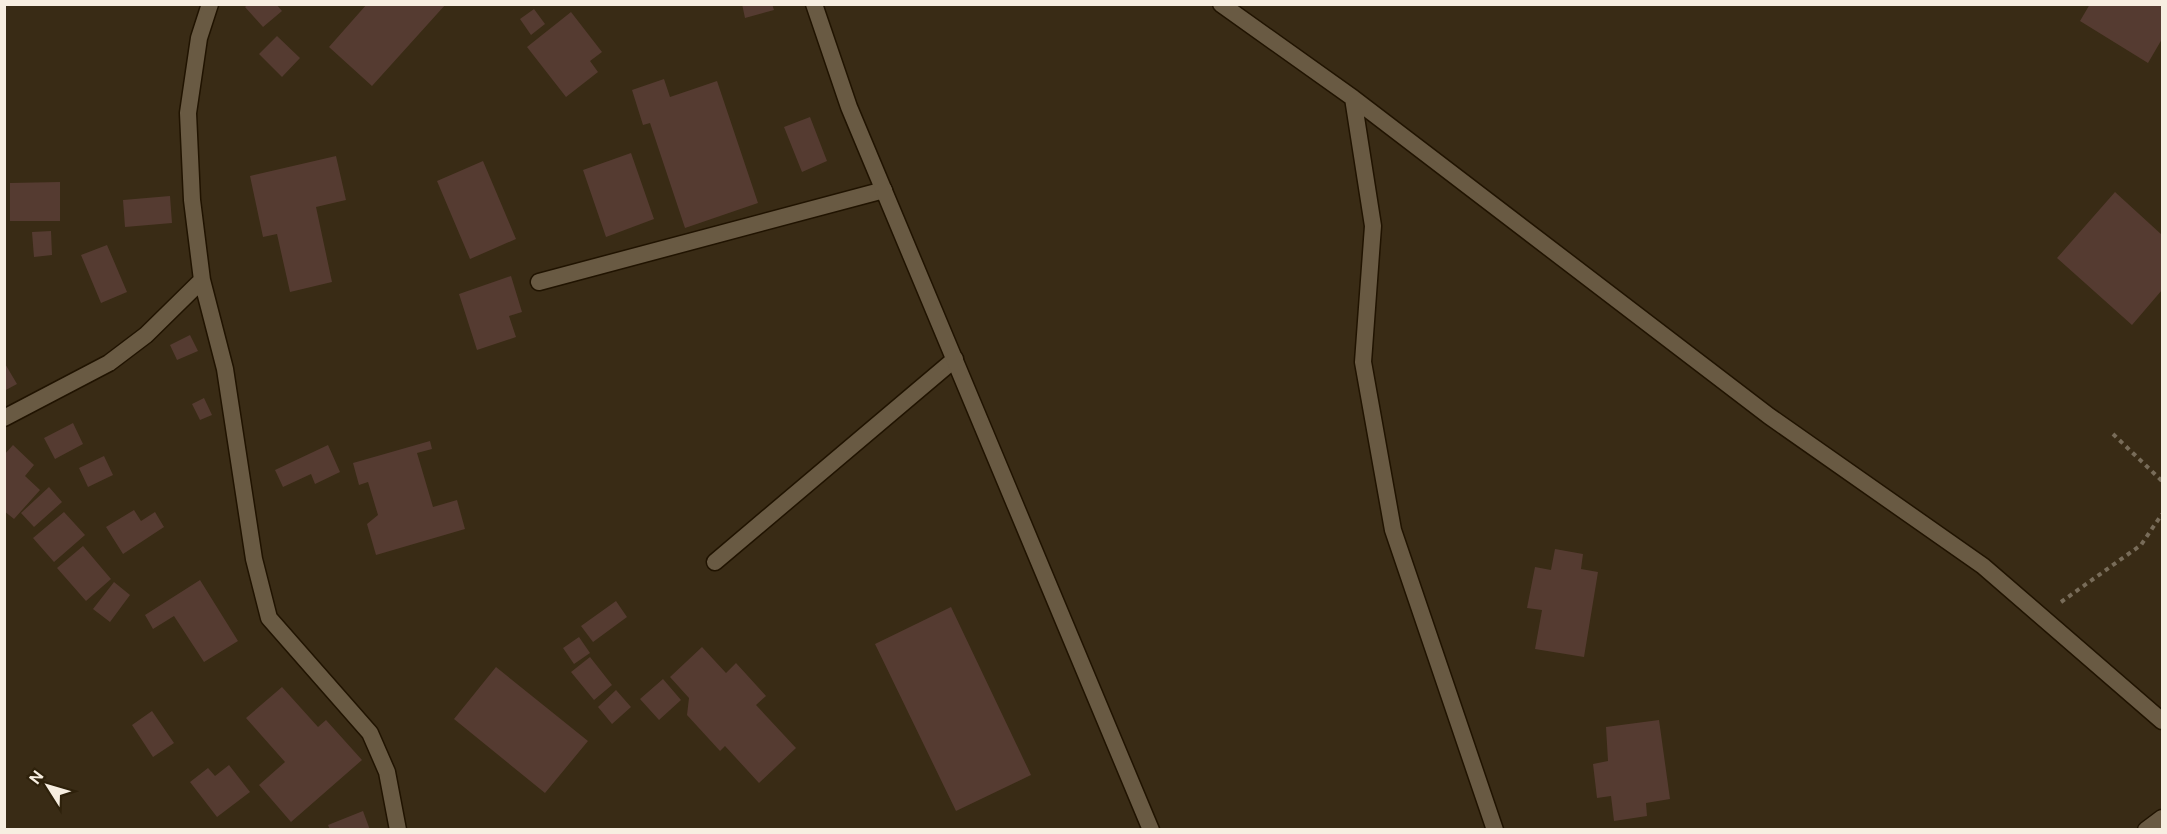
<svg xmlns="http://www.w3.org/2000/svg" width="2167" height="834" font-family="'DM Sans',sans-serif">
<rect width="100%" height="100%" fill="#392b15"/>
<path fill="#553b31" d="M248,4H276L282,11L263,27L245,7Z
M367,4H446L372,86L329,47Z
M742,4H772L774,10L745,18Z
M2090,4H2162V39L2148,63L2080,21Z
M534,9L545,24L531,35L520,19Z
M571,12L602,52L590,61L598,72L566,97L527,47Z
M277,36L300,58L282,77L259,54Z
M664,79L670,97L717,81L758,203L685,228L650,123L643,125L632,90Z
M810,117L827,161L802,172L784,127Z
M631,153L654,219L606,237L583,170Z
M336,156L346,200L316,207L332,282L290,292L277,234L263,237L250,176Z
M483,161L516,239L470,259L437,181Z
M60,182V221H10V183Z
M2115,192L2162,235V290L2132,325L2057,258Z
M170,196L172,223L125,227L123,200Z
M51,231L52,255L34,257L32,232Z
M107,245L127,292L101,303L81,255Z
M511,276L522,312L509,316L516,337L477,350L459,294Z
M190,335L198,351L177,360L170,345Z
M4,362L17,384L4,391Z
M204,398L212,415L200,420L192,404Z
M73,423L83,444L55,459L44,438Z
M430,441L432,449L417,453L433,507L457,500L465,529L376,555L367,524L378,515L368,482L359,485L353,463Z
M13,445L34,465L25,476L40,490L14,519L4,511V455Z
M328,445L340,472L315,484L311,474L283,487L275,470Z
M104,456L113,475L88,487L79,468Z
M49,487L62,502L34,527L21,513Z
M134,510L141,521L155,512L164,527L123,554L106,527Z
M64,512L85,535L54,562L33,538Z
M83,546L111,579L86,601L57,568Z
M1555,549L1583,554L1581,569L1598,572L1584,657L1535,649L1542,610L1527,608L1535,567L1551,570Z
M200,580L238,641L204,662L174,616L153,629L145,615Z
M114,582L130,595L110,622L93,609Z
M616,601L627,617L593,642L581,626Z
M951,607L1031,775L956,811L875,644Z
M579,637L590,653L574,664L563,648Z
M702,647L726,673L736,663L766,696L756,705L796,748L759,783L725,746L720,751L687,715L689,698L670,677Z
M590,657L612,685L594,700L571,672Z
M496,667L588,741L545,793L454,719Z
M663,679L681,700L659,720L640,699Z
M282,687L318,727L326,720L362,760L291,822L259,785L285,762L246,718Z
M616,690L631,707L612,724L598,707Z
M152,711L174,743L153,757L132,725Z
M1659,720L1670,799L1646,803L1647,816L1614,821L1611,796L1597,798L1593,764L1608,761L1606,727Z
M229,765L250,792L217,817L190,782L208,768L215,776Z
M363,811L370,830H330L328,825Z"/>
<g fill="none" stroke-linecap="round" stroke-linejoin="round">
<g stroke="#201300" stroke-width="19">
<path id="minor" d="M210,4L199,38L188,113L192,200L202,280L225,369L254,559L269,618L370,733L387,772L398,830
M1221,4L1353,98L1769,416L1983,566L2162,721
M1353,98L1373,226L1363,362L1393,530L1495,830
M539,282L884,190
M4,418L109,363L146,335L202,280
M715,562L955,359
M2146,830L2162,818"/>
</g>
<g stroke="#201300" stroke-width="19">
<path id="tertiary" d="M814,4L849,107L1151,830"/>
</g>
<path stroke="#786c59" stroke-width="4" stroke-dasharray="4.5 4.5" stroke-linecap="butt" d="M2113,434L2162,481
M2061,602L2141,545L2162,514"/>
<use href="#minor" stroke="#695a43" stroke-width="16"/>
<use href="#tertiary" stroke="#695a43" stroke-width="16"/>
</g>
<rect width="2167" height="834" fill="none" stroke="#f7eee1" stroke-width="12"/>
<g transform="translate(48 786) rotate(307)" stroke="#2e210b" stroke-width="4.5" paint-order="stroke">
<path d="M0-4.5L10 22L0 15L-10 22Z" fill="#f7eee1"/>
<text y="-9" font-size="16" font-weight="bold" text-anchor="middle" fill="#f7eee1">N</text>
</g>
</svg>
